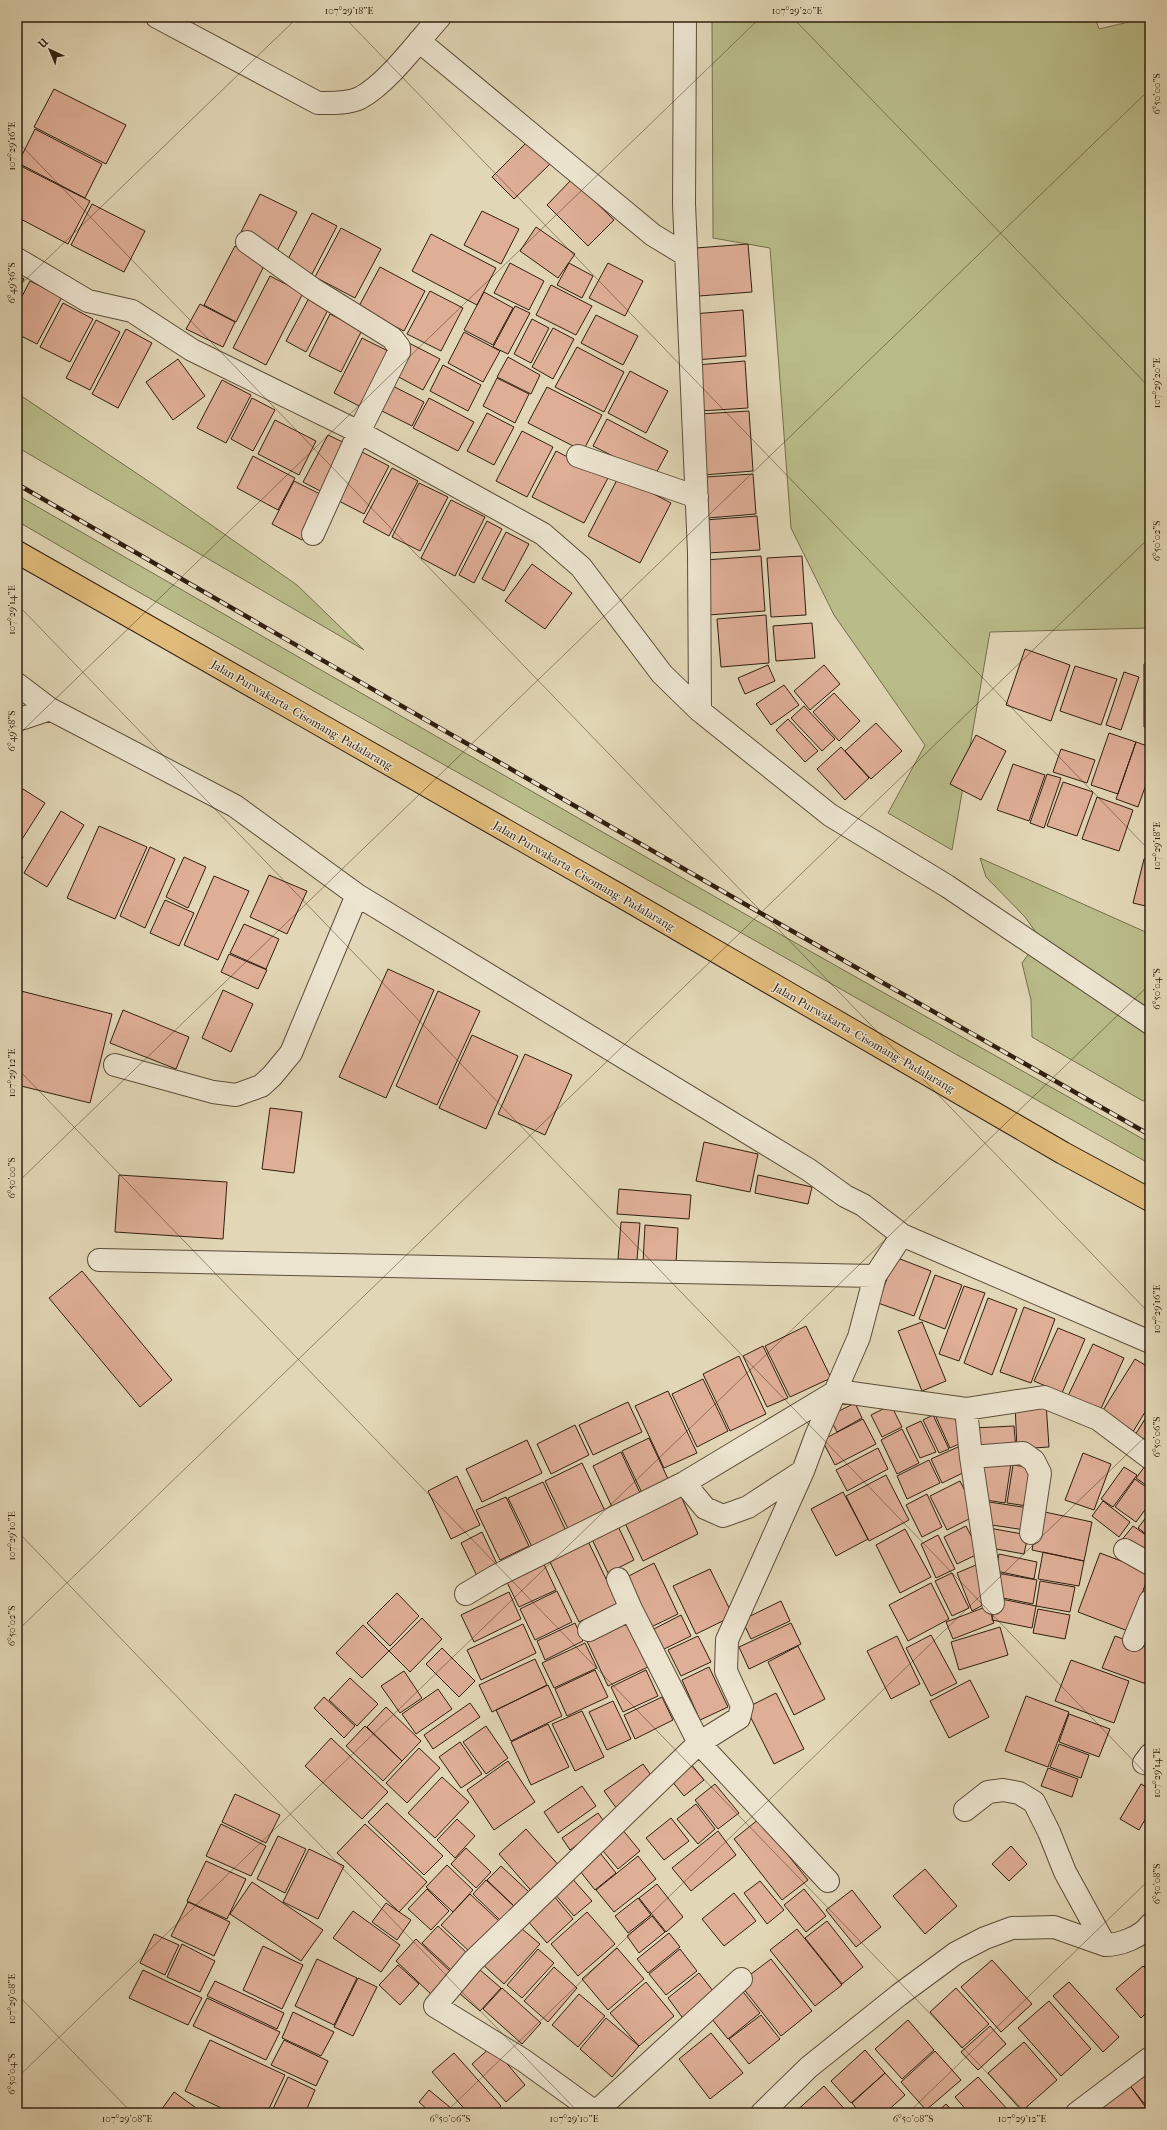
<svg xmlns="http://www.w3.org/2000/svg" width="1167" height="2130" font-family="'IM FELL French Canon',serif">
<rect width="100%" height="100%" fill="#e1d6b5"/>
<filter id="stains"><feTurbulence type="fractalNoise" baseFrequency=".005" numOctaves="4"/><feColorMatrix values="0 0 0 0 .2 0 0 0 0 .09 0 0 0 0 .02 0 0 0 .5 -.17"/></filter>
<radialGradient id="worn" r=".72"><stop offset=".6" stop-color="#630" stop-opacity="0"/><stop offset="1" stop-color="#630" stop-opacity=".3"/></radialGradient>
<path fill="#b9bc89" stroke="#756e4c" d="M712,17H1095L1099,29L1150,17V628L990,632L952,850L888,813L925,745L834,615L791,528L770,248L713,238Z
M17,393L157,487L297,585L364,650L17,447Z
M17,495L785,937L1150,1143V1164L128,586L17,521Z
M980,858L1150,934V1098L1143,1101L1032,1037L1031,1000L1022,963L1040,938L1025,917L986,877Z"/>
<path fill="#dfae97" stroke="#311f0e" d="M54,89L126,125L106,164L34,127Z
M35,129L102,164L85,198L18,163Z
M528,141L550,164L514,199L492,177Z
M17,164L90,201L68,244L17,217Z
M572,179L614,220L588,246L547,205Z
M260,194L297,212L277,251L241,232Z
M92,204L145,231L124,272L71,245Z
M482,211L519,229L501,264L464,245Z
M312,213L337,226L312,274L287,261Z
M536,227L575,254L558,278L520,251Z
M341,228L381,249L355,298L315,277Z
M431,234L496,268L477,305L412,271Z
M748,244L752,292L699,296L696,248Z
M235,246L266,262L236,322L204,305Z
M510,263L544,281L529,310L494,293Z
M569,263L593,276L582,298L557,285Z
M608,263L643,281L625,316L589,298Z
M380,267L425,291L404,331L358,308Z
M17,275L24,279L17,292Z
M270,276L303,293L266,365L233,348Z
M30,281L62,297L37,344L17,334V306Z
M551,285L592,306L576,335L536,315Z
M430,291L463,308L441,351L407,334Z
M484,292L513,308L493,345L464,330Z
M309,298L329,308L306,352L286,341Z
M63,303L93,319L70,362L40,347Z
M200,304L235,322L223,347L186,329Z
M515,306L530,313L508,354L493,347Z
M743,310L746,356L695,360L692,314Z
M330,314L362,330L341,372L309,356Z
M596,315L638,336L623,365L581,343Z
M532,319L549,328L531,363L514,354Z
M96,320L120,332L90,390L66,378Z
M553,328L574,339L553,379L532,367Z
M126,329L152,343L118,408L92,394Z
M464,332L500,351L483,382L448,363Z
M362,338L392,353L363,408L334,393Z
M409,343L440,359L423,390L393,374Z
M577,347L624,372L604,412L555,387Z
M508,357L540,375L531,394L497,377Z
M178,359L205,396L173,420L146,382Z
M745,361L748,408L700,411L696,365Z
M443,365L481,385L468,411L430,391Z
M630,371L668,391L646,433L608,413Z
M497,378L529,394L515,423L483,406Z
M222,380L251,395L226,443L197,428Z
M387,383L424,402L412,426L374,407Z
M547,387L602,415L583,451L528,423Z
M252,398L275,410L253,451L231,439Z
M429,398L474,422L458,451L413,428Z
M749,411L753,471L704,475L700,414Z
M487,413L514,427L494,465L467,451Z
M607,419L668,451L654,477L593,446Z
M275,420L316,441L299,475L258,454Z
M522,431L553,447L527,497L496,481Z
M328,435L349,445L324,493L303,482Z
M556,451L608,478L584,523L532,497Z
M362,452L389,466L364,514L337,500Z
M253,456L295,478L278,510L237,488Z
M392,468L418,481L389,536L363,522Z
M753,474L756,514L708,518L705,477Z
M619,476L671,503L640,563L588,536Z
M294,481L324,496L302,540L272,524Z
M419,483L448,497L420,551L392,537Z
M451,500L485,517L455,576L421,558Z
M757,516L760,550L707,553L705,520Z
M487,521L502,529L474,583L459,575Z
M506,532L529,544L504,591L482,579Z
M761,556L765,611L708,615L705,560Z
M802,556L806,615L771,617L767,558Z
M532,564L572,593L545,629L505,601Z
M766,615L769,663L721,667L717,619Z
M812,623L815,658L776,661L773,626Z
M1025,649L1070,665L1051,721L1006,705Z
M1144,664H1150V727H1144Z
M768,665L775,681L745,694L738,678Z
M824,665L840,684L810,710L794,691Z
M1075,666L1117,679L1101,725L1060,711Z
M1124,672L1139,677L1121,730L1106,725Z
M784,685L799,705L771,725L756,704Z
M834,693L860,721L839,741L813,712Z
M804,706L835,739L822,751L791,718Z
M788,719L818,751L805,762L776,730Z
M876,723L902,751L871,779L845,751Z
M1109,733L1136,742L1118,794L1091,785Z
M976,735L1006,751L981,800L950,784Z
M1136,742L1150,747V773L1138,807L1116,799Z
M841,747L869,778L845,800L817,769Z
M1061,749L1095,760L1087,783L1053,772Z
M1013,764L1045,775L1029,821L997,810Z
M1047,774L1061,778L1044,828L1030,823Z
M1063,782L1093,792L1077,836L1047,826Z
M23,789L45,803L19,844L17,843V800Z
M1097,797L1133,810L1119,851L1082,839Z
M61,811L84,825L47,887L24,873Z
M99,826L147,847L115,919L67,898Z
M150,847L175,859L145,928L120,916Z
M17,853L23,857L17,867Z
M184,857L206,867L188,908L166,897Z
M1144,859L1150,861V907L1133,903Z
M269,875L307,891L287,934L250,917Z
M214,876L249,891L218,960L184,945Z
M165,900L194,913L179,946L150,933Z
M244,924L279,939L266,969L230,953Z
M229,954L267,970L258,989L221,972Z
M388,969L434,990L386,1098L339,1077Z
M17,990L112,1014L90,1103L17,1085Z
M223,990L253,1004L231,1052L202,1038Z
M438,991L480,1011L437,1105L396,1086Z
M123,1010L189,1037L176,1069L110,1043Z
M472,1035L518,1056L486,1129L439,1108Z
M525,1054L572,1075L545,1135L498,1114Z
M270,1108L302,1112L294,1173L262,1169Z
M704,1142L758,1154L750,1192L696,1181Z
M119,1175L227,1182L223,1239L115,1232Z
M758,1175L812,1187L808,1204L755,1193Z
M619,1189L691,1195L689,1219L617,1214Z
M621,1222L640,1223L637,1260L618,1259Z
M645,1225L678,1228L676,1264L643,1262Z
M895,1257L931,1271L914,1316L878,1303Z
M82,1271L172,1380L140,1407L49,1298Z
M935,1275L962,1285L945,1329L919,1319Z
M964,1286L985,1293L959,1361L939,1354Z
M988,1298L1017,1309L992,1375L964,1363Z
M1024,1307L1055,1319L1031,1383L1000,1372Z
M922,1322L946,1381L922,1391L898,1331Z
M806,1326L831,1378L790,1397L765,1346Z
M1058,1328L1085,1339L1062,1393L1034,1381Z
M1093,1344L1124,1358L1099,1413L1067,1398Z
M763,1346L788,1398L767,1407L743,1356Z
M739,1356L766,1414L730,1431L703,1374Z
M1135,1359L1150,1368V1404L1131,1435L1100,1415Z
M703,1379L728,1431L697,1447L672,1394Z
M668,1391L697,1453L664,1468L635,1406Z
M628,1402L642,1432L593,1455L579,1425Z
M855,1403L862,1418L837,1432L829,1416Z
M1046,1403L1049,1447L1017,1449L1015,1404Z
M891,1405L902,1427L882,1437L871,1415Z
M951,1410L966,1441L950,1448L936,1417Z
M1150,1411V1443L1146,1447L1135,1435Z
M933,1415L949,1449L939,1453L923,1420Z
M863,1419L876,1444L835,1465L822,1440Z
M921,1421L936,1452L920,1458L906,1428Z
M575,1425L589,1455L551,1474L537,1444Z
M1014,1426L1016,1450L975,1452L973,1428Z
M902,1429L919,1463L897,1474L881,1440Z
M649,1438L669,1481L642,1493L622,1451Z
M527,1440L542,1473L482,1502L466,1469Z
M958,1447L969,1470L942,1483L931,1459Z
M878,1448L888,1469L847,1491L836,1470Z
M621,1452L640,1493L612,1507L593,1466Z
M1083,1453L1111,1464L1094,1510L1065,1500Z
M929,1460L940,1483L907,1499L897,1476Z
M985,1460L1011,1464L1005,1503L980,1499Z
M1149,1461L1150,1462V1488L1136,1478Z
M582,1463L606,1513L569,1531L545,1481Z
M1013,1465L1033,1468L1027,1506L1007,1503Z
M1124,1467L1137,1475L1113,1507L1101,1499Z
M886,1475L909,1520L869,1541L846,1496Z
M457,1476L480,1525L451,1539L428,1491Z
M1135,1479L1150,1490V1503L1136,1522L1115,1507Z
M960,1481L977,1515L947,1530L930,1496Z
M543,1482L566,1531L532,1547L508,1498Z
M843,1492L868,1539L836,1556L811,1509Z
M680,1494L698,1534L643,1561L624,1521Z
M927,1494L942,1527L922,1537L906,1505Z
M506,1497L529,1546L500,1560L476,1510Z
M1103,1501L1130,1522L1119,1537L1092,1516Z
M989,1502L1029,1508L1025,1530L985,1524Z
M1040,1511L1092,1522L1084,1561L1032,1550Z
M1150,1512V1537L1138,1528Z
M616,1522L634,1560L608,1573L590,1535Z
M966,1526L980,1553L957,1564L944,1537Z
M1133,1526L1150,1538V1541L1141,1555L1121,1541Z
M989,1528L1028,1535L1024,1554L985,1547Z
M905,1529L931,1577L900,1593L876,1545Z
M482,1532L498,1566L477,1576L461,1543Z
M938,1535L955,1569L936,1578L921,1544Z
M587,1539L618,1604L579,1622L548,1558Z
M1043,1552L1084,1561L1079,1586L1038,1579Z
M1100,1553L1150,1572L1128,1631L1078,1612Z
M999,1554L1037,1562L1034,1579L996,1571Z
M541,1558L556,1590L519,1607L504,1576Z
M983,1562L990,1601L972,1611L957,1573Z
M654,1563L678,1614L647,1629L623,1579Z
M710,1569L733,1616L696,1634L673,1586Z
M952,1573L969,1608L952,1616L935,1581Z
M997,1573L1037,1580L1033,1604L993,1596Z
M1040,1581L1075,1587L1070,1612L1036,1606Z
M931,1583L949,1619L908,1641L889,1605Z
M557,1591L572,1622L535,1640L520,1609Z
M509,1592L521,1619L474,1642L461,1615Z
M397,1593L419,1616L390,1646L367,1623Z
M996,1598L1036,1606L1032,1628L992,1620Z
M781,1601L790,1621L751,1639L742,1620Z
M988,1606L994,1623L953,1639L946,1622Z
M1038,1609L1070,1615L1065,1639L1033,1633Z
M681,1615L691,1636L660,1651L650,1631Z
M422,1618L442,1639L410,1672L389,1651Z
M626,1620L648,1667L608,1686L586,1639Z
M1150,1620V1642L1143,1639Z
M575,1623L583,1641L545,1660L537,1641Z
M791,1623L801,1644L749,1669L739,1647Z
M523,1624L536,1653L481,1680L467,1650Z
M363,1625L389,1651L362,1678L336,1653Z
M1000,1627L1008,1655L959,1670L951,1642Z
M931,1635L957,1683L931,1696L906,1648Z
M698,1636L711,1662L681,1676L668,1650Z
M897,1636L920,1684L891,1699L867,1651Z
M1115,1636L1150,1649L1149,1685L1102,1668Z
M585,1643L597,1668L554,1688L542,1663Z
M798,1646L825,1699L794,1715L768,1662Z
M442,1648L475,1681L459,1697L426,1664Z
M535,1659L547,1685L492,1712L479,1685Z
M1071,1660L1129,1681L1114,1723L1055,1701Z
M709,1667L728,1707L700,1720L682,1680Z
M595,1670L608,1697L567,1716L555,1689Z
M646,1670L658,1696L623,1712L611,1687Z
M404,1671L422,1698L400,1713L381,1686Z
M350,1678L378,1704L357,1726L329,1700Z
M970,1680L989,1717L949,1738L930,1701Z
M548,1685L562,1716L511,1741L496,1710Z
M438,1689L452,1709L416,1734L402,1714Z
M776,1693L804,1749L774,1764L746,1708Z
M1026,1696L1069,1712L1048,1767L1005,1751Z
M324,1697L355,1726L344,1738L314,1708Z
M662,1697L673,1720L635,1739L624,1715Z
M613,1701L631,1739L607,1750L589,1712Z
M470,1703L480,1717L433,1749L424,1735Z
M386,1707L421,1741L402,1761L367,1727Z
M582,1711L604,1757L575,1771L552,1724Z
M1069,1714L1110,1729L1099,1757L1059,1742Z
M548,1724L569,1767L531,1785L511,1742Z
M365,1726L402,1761L383,1781L346,1746Z
M486,1726L508,1758L486,1774L463,1742Z
M331,1738L388,1792L362,1819L305,1766Z
M460,1742L482,1774L461,1788L439,1757Z
M1059,1744L1089,1755L1081,1778L1050,1767Z
M419,1748L440,1768L407,1803L386,1783Z
M508,1761L535,1802L494,1830L467,1790Z
M643,1764L656,1782L617,1809L604,1791Z
M691,1764L704,1780L684,1796L671,1780Z
M1048,1768L1078,1779L1072,1797L1041,1786Z
M442,1777L469,1802L435,1838L408,1813Z
M715,1784L739,1813L718,1829L695,1800Z
M1141,1784L1150,1789V1820L1146,1818L1139,1830L1120,1819Z
M582,1786L596,1806L558,1833L544,1812Z
M235,1794L280,1815L266,1843L222,1822Z
M387,1803L443,1856L424,1875L368,1822Z
M696,1804L715,1829L698,1844L677,1819Z
M598,1813L606,1824L570,1850L562,1838Z
M671,1818L689,1841L664,1860L646,1838Z
M457,1819L475,1836L455,1858L437,1840Z
M759,1819L808,1880L782,1900L734,1839Z
M221,1824L266,1846L251,1876L206,1856Z
M365,1824L427,1882L399,1912L337,1853Z
M621,1828L640,1851L618,1869L599,1846Z
M526,1829L563,1870L535,1895L499,1854Z
M718,1831L736,1855L691,1891L672,1868Z
M278,1836L306,1849L285,1893L257,1879Z
M1011,1846L1027,1864L1009,1881L992,1864Z
M466,1848L491,1872L476,1888L451,1864Z
M309,1849L344,1866L318,1919L283,1902Z
M597,1849L616,1873L595,1890L576,1866Z
M638,1856L656,1879L614,1912L596,1890Z
M206,1861L246,1879L227,1919L187,1901Z
M447,1865L473,1890L453,1912L426,1887Z
M501,1866L530,1893L516,1908L487,1880Z
M925,1869L957,1906L925,1934L893,1896Z
M570,1876L592,1901L574,1916L552,1891Z
M486,1880L516,1908L502,1922L473,1894Z
M760,1881L784,1910L767,1924L744,1893Z
M252,1882L323,1930L301,1961L230,1914Z
M657,1884L683,1917L666,1932L639,1898Z
M427,1889L449,1911L431,1930L408,1909Z
M804,1889L826,1916L806,1932L784,1905Z
M852,1890L881,1927L856,1947L826,1910Z
M734,1893L756,1921L724,1946L702,1919Z
M470,1894L500,1922L471,1953L441,1925Z
M553,1895L573,1919L547,1943L526,1919Z
M638,1898L651,1915L628,1933L615,1916Z
M188,1902L230,1922L214,1956L171,1936Z
M386,1903L411,1920L397,1940L372,1922Z
M353,1911L400,1945L381,1972L333,1938Z
M587,1912L615,1944L578,1976L551,1944Z
M652,1916L665,1932L639,1953L627,1936Z
M827,1921L863,1967L842,1984L805,1938Z
M515,1923L540,1944L504,1984L480,1962Z
M438,1926L468,1954L452,1971L422,1943Z
M797,1929L842,1985L815,2006L770,1950Z
M669,1933L680,1947L648,1973L637,1959Z
M154,1934L179,1945L165,1975L140,1963Z
M416,1939L452,1973L432,1995L396,1961Z
M182,1944L215,1961L200,1992L167,1977Z
M263,1946L303,1965L282,2009L243,1990Z
M617,1948L644,1979L608,2010L582,1979Z
M538,1949L554,1963L522,1998L507,1985Z
M680,1949L697,1971L666,1995L649,1974Z
M317,1959L357,1978L334,2025L295,2006Z
M771,1959L812,2011L781,2036L739,1983Z
M992,1960L1032,2004L1001,2032L961,1987Z
M1150,1961V1973L1144,1966Z
M473,1964L501,1988L480,2011L452,1987Z
M398,1965L419,1984L400,2005L379,1985Z
M1143,1966L1150,1973V2009L1141,2018L1116,1989Z
M554,1967L577,1988L548,2022L524,2001Z
M143,1970L202,1998L188,2025L129,1998Z
M699,1973L717,1996L685,2021L668,1998Z
M358,1978L377,1987L353,2036L334,2027Z
M215,1981L284,2013L277,2029L207,1996Z
M646,1982L674,2016L639,2046L610,2013Z
M1069,1982L1119,2037L1103,2052L1053,1996Z
M502,1988L541,2023L522,2044L483,2009Z
M740,1988L760,2013L728,2039L707,2013Z
M956,1988L989,2024L962,2048L930,2012Z
M579,1994L605,2016L578,2047L552,2025Z
M207,1998L280,2032L266,2060L193,2026Z
M1049,2001L1091,2049L1061,2076L1018,2028Z
M293,2012L334,2032L321,2056L282,2038Z
M761,2015L780,2039L749,2064L729,2039Z
M606,2018L639,2046L612,2077L580,2049Z
M908,2020L934,2050L902,2079L875,2049Z
M990,2026L1006,2044L978,2070L961,2052Z
M711,2033L743,2073L710,2099L679,2059Z
M210,2040L285,2075L267,2113H232L185,2091Z
M284,2040L328,2061L316,2086L271,2065Z
M1024,2042L1057,2080L1022,2111L988,2073Z
M492,2046L525,2085L506,2102L472,2064Z
M865,2050L885,2073L851,2103L831,2081Z
M935,2051L961,2080L926,2110L901,2082Z
M454,2053L501,2106L493,2113H468L432,2072Z
M1150,2065V2111L1128,2083Z
M885,2073L905,2095L885,2113H860L852,2103Z
M288,2077L315,2090L305,2113H271Z
M978,2077L1009,2111L1007,2113H969L955,2097Z
M1128,2083L1150,2113H1093Z
M824,2086L848,2113H794Z
M429,2090L457,2113H431L419,2102Z
M174,2092L203,2113H159Z
M946,2104L954,2113H936Z"/>
<g fill="none" stroke-linecap="round" stroke-linejoin="round">
<g stroke="#5d4d38" stroke-width="24">
<path id="minor" d="M157,17L318,103C331,103 347,104 360,98C388,83 418,41 440,17
M685,17L684,204L699,552L700,711
M419,41L653,235L686,255
M247,242L313,289L392,338L399,347V352L359,432L313,534
M17,259L88,301L132,311L192,350L359,432L543,534L581,567L662,674L700,711L830,815L947,886L1150,1023
M578,456L697,497
M17,684L50,709
M17,720L50,709L235,806L357,895L809,1170L845,1196L863,1205L902,1235L1150,1342
M115,1065L213,1092L236,1095L261,1086L272,1076L291,1053L357,895
M99,1260L875,1276
M966,1409L971,1457L993,1603
M971,1457L1023,1453L1034,1461L1040,1473L1031,1533
M684,1483L705,1508L723,1516L748,1507L803,1471
M1125,1550L1150,1564
M618,1579L631,1609L699,1743L828,1881
M466,1594L496,1576L684,1483L837,1391L966,1409L1044,1397L1098,1419L1150,1458
M589,1630L631,1609
M1134,1640L1150,1601
M1144,1763L1150,1755
M965,1810L988,1792L1003,1790L1019,1793L1034,1802L1049,1832L1065,1872L1105,1945
M595,2112L523,2060L435,2006L472,1962L699,1743L739,1718L742,1706L726,1671L727,1640L803,1471L816,1436L859,1337L875,1276L902,1235
M592,2113L601,2107L741,1979
M762,2113L809,2067L899,1995L956,1953L985,1938L1012,1928L1054,1927L1105,1945C1120,1945 1141,1937 1150,1925
M1077,2113L1150,2058"/>
</g>
<g stroke="#311f0e" stroke-width="24">
<path id="highway" d="M17,552L619,895L1063,1153L1150,1200"/>
</g>
<use href="#minor" stroke="#ece4cf" stroke-width="22"/>
<use href="#highway" stroke="#e0bb7a" stroke-width="22"/>
<g stroke="#311f0e" stroke-width="4.5">
<path id="rail" d="M17,484L764,915L1150,1135"/>
</g>
<use href="#rail" stroke="#ece4cf" stroke-width="3" stroke-dasharray="9" stroke-linecap="butt"/>
</g>
<path fill="none" stroke="#311f0e" stroke-width="1" stroke-opacity="0.45" d="M344,17L1150,851M792,17L1150,388M17,141L1150,1314M17,288L298,17M17,604L1150,1778M17,736L761,17M17,1068L1026,2113M17,1183L1150,89M17,1531L579,2113M17,1631L1150,537M17,1994L132,2113M17,2078L1150,984M445,2113L1150,1432M908,2113L1150,1879"/>
<g text-anchor="middle" stroke-width="3" stroke-linejoin="round" paint-order="stroke">
<g font-size="12" fill="#311f0e" stroke="#ece4cf">
<text transform="translate(302 715) rotate(30)" y="4">Jalan Purwakarta–Cisomang–Padalarang</text>
<text transform="translate(584 876) rotate(30)" y="4">Jalan Purwakarta–Cisomang–Padalarang</text>
<text transform="translate(864 1038) rotate(30)" y="4">Jalan Purwakarta–Cisomang–Padalarang</text>
</g>
</g>
<rect width="1167" height="2130" fill="none" stroke="#e1d6b5" stroke-width="44"/>
<g transform="translate(50 50) rotate(316)" stroke="#ece4cf" stroke-width="3" paint-order="stroke">
<path d="M0-3L7 15L0 10L-7 15Z" fill="#311f0e"/>
<text y="-6" font-size="11" font-weight="bold" text-anchor="middle" fill="#311f0e">U</text>
</g>
<rect x="22" y="22" width="1123" height="2086" fill="none" stroke="#311f0e" stroke-width="1.5"/>
<g font-size="10" text-anchor="middle" fill="#311f0e">
<text x="349" y="14">107°29'18"E</text>
<text x="797" y="14">107°29'20"E</text>
<text transform="translate(1156 94) rotate(-90)" y="4">6°50'00"S</text>
<text transform="translate(11 146) rotate(-90)" y="4">107°29'16"E</text>
<text transform="translate(11 283) rotate(-90)" y="4">6°49'56"S</text>
<text transform="translate(1156 383) rotate(-90)" y="4">107°29'20"E</text>
<text transform="translate(1156 541) rotate(-90)" y="4">6°50'02"S</text>
<text transform="translate(11 610) rotate(-90)" y="4">107°29'14"E</text>
<text transform="translate(11 731) rotate(-90)" y="4">6°49'58"S</text>
<text transform="translate(1156 846) rotate(-90)" y="4">107°29'18"E</text>
<text transform="translate(1156 989) rotate(-90)" y="4">6°50'04"S</text>
<text transform="translate(11 1073) rotate(-90)" y="4">107°29'12"E</text>
<text transform="translate(11 1178) rotate(-90)" y="4">6°50'00"S</text>
<text transform="translate(1156 1309) rotate(-90)" y="4">107°29'16"E</text>
<text transform="translate(1156 1437) rotate(-90)" y="4">6°50'06"S</text>
<text transform="translate(11 1536) rotate(-90)" y="4">107°29'10"E</text>
<text transform="translate(11 1626) rotate(-90)" y="4">6°50'02"S</text>
<text transform="translate(1156 1773) rotate(-90)" y="4">107°29'14"E</text>
<text transform="translate(1156 1884) rotate(-90)" y="4">6°50'08"S</text>
<text transform="translate(11 1999) rotate(-90)" y="4">107°29'08"E</text>
<text transform="translate(11 2074) rotate(-90)" y="4">6°50'04"S</text>
<text x="127" y="2122">107°29'08"E</text>
<text x="450" y="2122">6°50'06"S</text>
<text x="574" y="2122">107°29'10"E</text>
<text x="913" y="2122">6°50'08"S</text>
<text x="1022" y="2122">107°29'12"E</text>
</g>
<rect width="100%" height="100%" filter="url(#stains)"/>
<rect width="100%" height="100%" fill="url(#worn)"/>
</svg>
